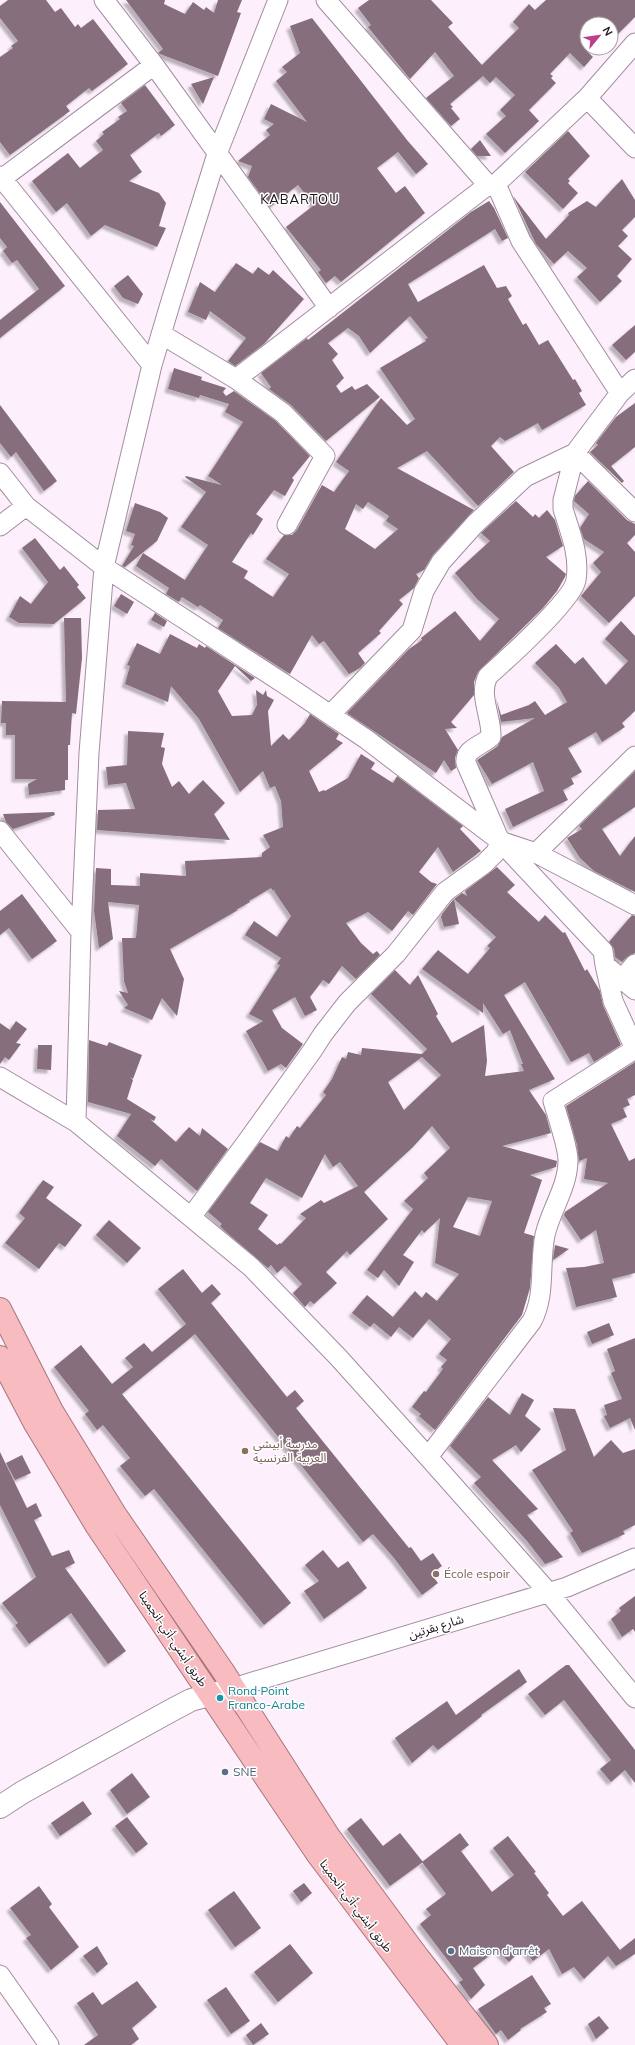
<svg xmlns="http://www.w3.org/2000/svg" width="635" height="2045" font-family="Mulish,'Noto Sans Arabic',sans-serif">
<defs>
<filter id="shadow"><feDropShadow dx="-3.5" dy="3.5" stdDeviation="1" flood-color="#0004"/></filter>
</defs>
<rect width="100%" height="100%" fill="#fdf0fc"/>
<path fill="#866e7b" fill-rule="evenodd" filter="url(#shadow)" d="M8,0H46L55,12L61,8L75,27L78,24L81,28L93,19L128,64L92,91L89,88L66,106L70,111L10,155L0,142V57L13,48L11,46L18,41L0,18V6Z
M126,0H165L164,4L185,14L193,2L204,10L206,7L214,13L218,0H242L237,12L241,13L218,76L160,54L158,53L163,49Z
M369,0H431L453,23L448,27L482,65L519,28L513,22L529,4L535,10L546,0H635V17L616,36L611,32V24H587V48H590L587,51L593,57L584,67L570,53L550,74L553,76L551,78L556,83L529,110L539,121L505,153L486,134L506,116L500,110L515,95L496,77L490,83L483,76L450,104L453,107L451,108L460,119L451,126L426,98L454,76L435,52L410,79L368,27L371,25L358,8Z
M312,18L407,140L428,164L416,174L398,152L377,168L396,193L405,186L425,213L341,282L335,276L326,283L318,272L321,270L286,227L314,205L298,185L270,207L248,177L252,166L238,161L270,135L266,130L274,124L264,119L271,104L307,122L276,81L287,72L282,67L300,53L290,26Z
M214,77L203,104L191,84Z
M145,85L175,125L161,136L159,133L130,155L142,172L129,181L159,193L166,203L159,226L166,228L157,247L105,225L91,236L67,203L56,212L32,181L68,153L80,168L103,150L96,141L104,134L102,132L120,119L118,117L127,111L121,103Z
M568,131L590,156L568,179L570,181L568,183L578,193L563,209L525,172Z
M480,140L491,156H477L471,149Z
M622,179L635,200V217L622,230L628,236L618,246L632,259L617,276L622,281L600,302L577,277L587,268L568,251L554,264L536,244L513,196L546,239L569,215L568,213L587,201L596,207Z
M489,201L494,208L508,238L502,241L495,229L408,284L418,302L484,265L497,288L506,286L512,296L508,299L523,325L526,323L539,345L548,340L573,380L575,379L582,391L579,393L586,405L542,430L538,423L505,441L500,437L491,446L514,472L478,506L427,451L397,468L474,510L433,555L424,570L416,574L419,578L414,588L399,600L403,604L379,631L381,633L358,653L365,663L360,668L349,674L324,641L319,644L312,635L290,674L218,628L223,620L200,605L198,607L182,597L179,602L166,594L169,588L136,566L143,553L185,580L208,545L181,527L206,492L185,477L186,476L222,485L208,476L243,422L225,412L229,404L200,395L199,398L168,389L174,368L202,377L201,380L226,388L223,392L226,396L234,391L276,421L310,456L292,478L294,480L285,496L274,490L256,514L263,519L253,535L251,533L232,562L248,571L244,578L273,597L289,574L266,559L284,535H292L297,530L322,485L334,492L349,471L336,462L381,398L407,425L415,419L380,368L426,341L425,339L428,338L410,316L370,353L359,336L348,328L328,343L338,354L332,360L344,378L336,386L341,393L352,386L355,390L367,384L380,397L326,441L291,405L269,389L271,387L261,373L307,338L308,340L471,212ZM368,502L389,516L386,521L398,529L375,549L345,529L356,504L363,509Z
M0,202L65,286L0,338V320L39,289L17,260L12,263L3,251L7,247L0,238Z
M236,263L253,274L258,267L269,275L273,270L304,299L264,344L235,366L228,361L246,338L210,311L206,320L188,312L200,282L215,292Z
M128,275L143,294L138,304L123,298L114,286Z
M635,325V352L626,360L612,345Z
M635,403V447L611,466L624,481L622,483L590,452L598,445L596,443L616,417Z
M0,405L57,481L44,491L16,452L11,457L0,443Z
M588,481L627,520L635,524V535L627,543L635,552V596L609,623L581,596L601,572L593,563L604,552L584,539L580,528L589,514L574,501L575,496Z
M516,501L533,517L535,514L539,518L547,510L555,520L563,546L546,557L566,574L565,577L557,591L543,608L478,672L474,682V695L451,722L457,728L445,729L458,750L455,758L456,768L451,771L444,760L436,773L347,713L409,649L422,640L421,638L455,611L480,641L499,619L477,599L455,573L490,541L481,533Z
M135,503L160,512L168,518L157,541L125,567L122,566L134,546L131,545L135,534L126,531Z
M35,538L60,570L64,566L79,585L77,587L86,598L54,624L19,623L9,617L20,596L31,604L48,582L22,548Z
M121,594L134,602L127,614L114,606Z
M155,613L167,621L164,627L151,620Z
M64,618H81L82,658L76,714L72,713L70,745H68V780H65V790L29,795L28,784L37,779H15V735H6V723H1L2,701L66,702Z
M621,621L635,636V711L622,723L625,727L602,742L596,732L568,748L582,772L571,778L574,784L563,790L568,800L513,827L505,809L544,791L533,762L492,784L477,760L498,746L502,737L535,718L501,722L496,698L501,715L529,705L535,701L545,715L567,702L559,688L535,663L556,644L575,664L583,657L606,685L628,661L605,639Z
M170,634L197,648L199,644L205,648L206,646L255,678L251,681L235,666L218,691L232,716L252,715L257,705L256,690L263,695L266,690L267,696L274,700L268,711L271,746L283,734L289,740L305,723L310,714L339,734L336,739L343,743L309,771L319,792L324,790L325,791L348,778L361,754L375,763L371,769L393,783L397,776L463,826L460,829L481,851L453,872L438,847L419,872L431,882L437,884L413,915L408,911L392,931L368,912L346,923L361,943L373,954L377,951L380,955L356,979L342,966L329,984L323,980L310,997L317,1010L305,1016L295,997L272,1010L282,1028L303,1044L286,1068L281,1064L268,1071L246,1031L263,1021L249,1014L280,965L277,964L281,958L245,935L254,921L277,937L291,916L274,891L275,889L273,891L271,888L249,901L250,902L236,910H238L170,949L184,979L177,1016L162,998L152,1020L124,1008L128,1005L119,991L128,993L124,981L122,938H136L139,905L108,902L113,939L99,948L94,911L96,868L111,869V885L140,886V873L186,876L185,861L262,857V853L270,847L263,835L283,827L281,801L275,786L270,788L263,771L240,792L199,719L171,686L168,702L125,684L130,666L127,665L137,643L160,654Z
M128,731L164,733L161,747L165,748L162,764L172,787L179,781L189,794L203,780L225,803L214,814L230,840L97,830L98,810L135,809L126,783L108,785L106,767L127,765Z
M635,771V807L602,829L620,856L635,836V892L594,871L580,858L567,838L582,829L579,826Z
M54,812L55,815L13,829L6,822L3,814Z
M497,867L515,885L507,892L539,922L545,915L563,933L565,932L585,971L587,969L600,991L603,1005L621,1045L594,1062L589,1053L571,1062L525,982L504,995L555,1079L529,1090L546,1115L551,1133L502,1146L557,1161L556,1167L530,1175L542,1180L524,1233L534,1236L530,1288L522,1315L435,1430L419,1416L421,1414L412,1407L424,1391L426,1392L443,1369L441,1367L447,1360L439,1354L451,1339L429,1319L413,1338L399,1327L391,1337L374,1323L370,1327L352,1313L367,1295L393,1317L415,1291L422,1298L426,1292L437,1301L459,1274L435,1263L440,1218L424,1233L422,1230L403,1255L414,1262L399,1286L384,1270L378,1278L367,1270L413,1209L404,1201L428,1178L424,1173L450,1148L432,1126L413,1147L364,1192L388,1219L350,1255L347,1251L326,1272L337,1283L314,1304L310,1301L305,1307L293,1293L302,1284L285,1266L277,1273L271,1265L268,1268L226,1232L220,1226L222,1224L208,1212L260,1142L278,1151L286,1136L289,1138L297,1126L300,1128L326,1095L323,1092L332,1079L342,1057L346,1059L348,1052L361,1055L362,1048L422,1054L427,1049L371,994L395,970L410,985L418,975L438,1014L436,1016L452,1043L484,1025L487,1061L485,1076L524,1071L521,1064H523L510,1030L503,1034L483,1003V1013L422,969L438,950L468,974L490,948L487,946L496,937L454,899L459,924L444,927L441,917L442,914L453,900L462,893L467,896L465,891ZM422,1057L441,1075L404,1110L388,1082ZM325,1154L333,1167L340,1162L358,1186L324,1203L321,1200L300,1214L306,1218L281,1244L280,1243L277,1245L258,1229L268,1215L250,1203L266,1178L302,1198ZM468,1197L492,1201L480,1236L453,1227Z
M22,894L57,941L32,959L9,928L0,935V911Z
M632,915L635,916V953L627,957L622,962L615,957L614,949L609,942Z
M16,1021L27,1029L16,1043L21,1044L9,1060L5,1057L0,1064V1023L10,1030Z
M89,1040L107,1046L109,1042L142,1055L133,1079L130,1077L133,1080L127,1099L156,1117L154,1121L150,1119L176,1142L189,1127L200,1136L202,1128L228,1149L197,1191L161,1159L155,1166L117,1136L131,1114L88,1102Z
M38,1045H52L51,1070L37,1069Z
M635,1062V1095L627,1099L630,1105L623,1108L627,1117L611,1124L629,1161L635,1158V1273L612,1279L617,1297L576,1307L566,1268L584,1267L604,1263L596,1230L581,1240L564,1215L565,1212L608,1183L584,1179L587,1158L579,1161L577,1145L566,1106Z
M43,1180L54,1187L46,1198L82,1225L65,1247L59,1243L39,1269L5,1243L25,1218L19,1213Z
M109,1220L141,1248L127,1263L96,1235Z
M555,1245L569,1249L553,1260Z
M183,1269L202,1293L212,1284L221,1294L211,1303L287,1397L295,1390L304,1401L296,1408L409,1548L411,1547L421,1561L433,1553L442,1566L431,1574L438,1583L422,1595L394,1558L373,1534L363,1542L195,1334L122,1394L291,1603L264,1625L154,1489L145,1496L120,1466L130,1458L103,1425L97,1430L85,1414L89,1411L54,1367L81,1345L112,1384L133,1367L125,1358L144,1343L152,1352L186,1324L158,1289Z
M609,1323L614,1335L592,1344L587,1332Z
M635,1338V1430L630,1418L610,1428L604,1416L607,1415L604,1405L622,1399L611,1373L615,1371L607,1349Z
M522,1393L534,1400L525,1416L541,1429L521,1452L516,1445L492,1460L538,1509L527,1515L563,1557L545,1564L527,1541L474,1483L481,1477L450,1446L488,1397L510,1415Z
M553,1408L575,1409L594,1457L611,1440L623,1453L635,1449V1525L623,1531L625,1534L582,1553L570,1533L573,1531L532,1470L566,1450Z
M0,1452L27,1508L36,1503L42,1516L34,1520L52,1556L69,1550L75,1563L65,1568L126,1651L108,1664L71,1613L29,1644L15,1625L18,1623L2,1603L36,1577L0,1505Z
M22,1455L31,1473L15,1480L6,1463Z
M323,1550L338,1568L348,1561L367,1588L324,1619L304,1591L319,1581L305,1565Z
M635,1596V1632L633,1629L622,1637L611,1619L621,1611L619,1608Z
M566,1665H569L635,1750V1783L625,1770L611,1782L600,1769L611,1760L564,1700L545,1715L528,1694Z
M519,1669L527,1682L481,1715L482,1716L438,1750L433,1745L412,1763L395,1738L447,1701L456,1715Z
M132,1773L150,1797L127,1814L110,1790Z
M83,1801L92,1814L60,1836L51,1823Z
M127,1817L148,1844L136,1853L115,1826Z
M361,1818L383,1846L400,1833L423,1862L390,1886L347,1829Z
M460,1833L469,1845L461,1851L492,1892L514,1875L493,1848L508,1836L536,1872L534,1873L549,1893L547,1895L563,1916L582,1901L620,1950L635,1938V1954L616,1966L608,1956L584,1979L574,1967L562,1974L549,1949L533,1961L523,1948L509,1962L497,1950L473,1968L485,1985L471,1999L459,1982L463,1980L420,1924L431,1915L426,1909L446,1894L422,1862Z
M304,1883L312,1893L301,1902L293,1891Z
M39,1886L52,1904L49,1907L79,1947L51,1970L26,1938L31,1935L10,1908Z
M234,1891L261,1928L235,1947L208,1910Z
M290,1944L313,1973L278,2002L254,1972Z
M97,1946L108,1964L97,1973L83,1956Z
M532,1975L551,2004L544,2008L547,2012L520,2029L521,2030L508,2040L501,2030L496,2034L478,2009Z
M137,1981L157,2007L132,2028L139,2039L131,2045H84L98,2035L77,2003L93,1992L102,2005Z
M226,1987L250,2021L231,2034L207,2000Z
M599,2016L609,2028L596,2039L588,2024Z
M261,2023L269,2034L253,2045L246,2035Z"/>
<g fill="none" stroke-linecap="round" stroke-linejoin="round">
<g stroke="#a18ea1" stroke-width="21">
<path id="minor" d="M104,0L154,65L329,308
M326,0L488,185
M635,43L587,98L635,148
M0,176L152,365
M0,180L154,65
M496,184L521,241L620,393
M161,334L236,379
M0,473L26,506L104,567L289,687L366,739L500,841L603,951L605,965L635,990
M287,525L325,456L283,413L236,379L488,185L496,184L587,98
M0,526L26,506
M330,715L412,630L424,591L441,562L475,524L525,477L575,453L635,512
M0,831L81,932
M503,842L536,853L635,905
M536,853L635,756
M622,979L635,964
M0,1077L76,1122L251,1267L338,1357L428,1457L549,1593L635,1698
M76,1122L81,932L89,753L104,567L152,365L171,301L217,154L278,0
M191,1217L246,1143L312,1051L323,1034L347,1003L396,954L445,892L484,864L496,852L500,841L466,763C464,749 481,746 491,737C492,717 478,695 488,676C506,660 573,600 576,580C580,555 570,532 563,509V500L575,453L620,393L635,379
M428,1457L532,1321C546,1294 539,1264 545,1235C551,1209 568,1187 568,1160C568,1147 557,1115 553,1101L635,1049L613,1001L605,965
M233,1688L567,1587L635,1558
M0,1975L49,2045"/>
</g>
<g stroke="#a18ea1" stroke-width="24">
<path id="tertiary" d="M0,1807L23,1792L172,1710L191,1700L228,1690"/>
</g>
<g stroke="#a8757c" stroke-width="24">
<path id="trunk" d="M0,1309L52,1411L115,1514L223,1671L328,1835L418,1957L487,2045
M0,1357L34,1422L96,1525L270,1784L318,1855L462,2045"/>
</g>
<use href="#minor" stroke="#fff" stroke-width="19"/>
<use href="#tertiary" stroke="#fff" stroke-width="22"/>
<use href="#trunk" stroke="#f7bbc0" stroke-width="22"/>
</g>
<g fill="#8d6e63" stroke="#fff" stroke-width="1.5">
<circle cx="245" cy="1451" r="4"/>
<circle cx="436" cy="1574" r="4"/>
</g>
<circle fill="#0f9aa8" stroke="#fff" stroke-width="1.5" cx="220" cy="1698" r="4"/>
<g fill="#5c6f8a" stroke="#fff" stroke-width="1.5">
<circle cx="225" cy="1772" r="4"/>
<circle cx="451" cy="1951" r="4"/>
</g>
<g text-anchor="middle" stroke-width="3" stroke-linejoin="round" paint-order="stroke">
<g font-size="12" fill="#785e54" stroke="#fff" text-anchor="start">
<text x="253" y="1448">مدرسة أبيشي<tspan x="253" dy="14">العربية الفرنسية</tspan></text>
<text x="444" y="1578">École espoir</text>
</g>
<g font-size="12" fill="#1a131a" stroke="#fff">
<text transform="translate(436 1627) rotate(-17)" y="4">شارع بقرتين</text>
<text transform="translate(173 1639) rotate(56)" y="4">طريق أبشي-أتي-انجمينا</text>
<text transform="translate(356 1906) rotate(53)" y="4">طريق أبشي-أتي-انجمينا</text>
</g>
<g font-size="12" fill="#0d838f" stroke="#fff" text-anchor="start">
<text x="228" y="1695">Rond Point<tspan x="228" dy="14">Franco-Arabe</tspan></text>
</g>
<g font-size="12" fill="#4e5e75" stroke="#fff" text-anchor="start">
<text x="233" y="1776">SNE</text>
<text x="459" y="1955">Maison d'arrêt</text>
</g>
<g font-size="13" letter-spacing="1" fill="#1a131a" stroke="#fff">
<text x="300" y="204">KABARTOU</text>
</g>
</g>
<g transform="translate(599 36) rotate(61)"><circle r="19" fill="#ffffff" stroke="#a3a1a3"/>
<path d="M0-3L7 15L0 10L-7 15Z" fill="#bd3f8c"/>
<text y="-6" font-size="11" font-weight="bold" text-anchor="middle" fill="#1a131a">N</text>
</g>
</svg>
